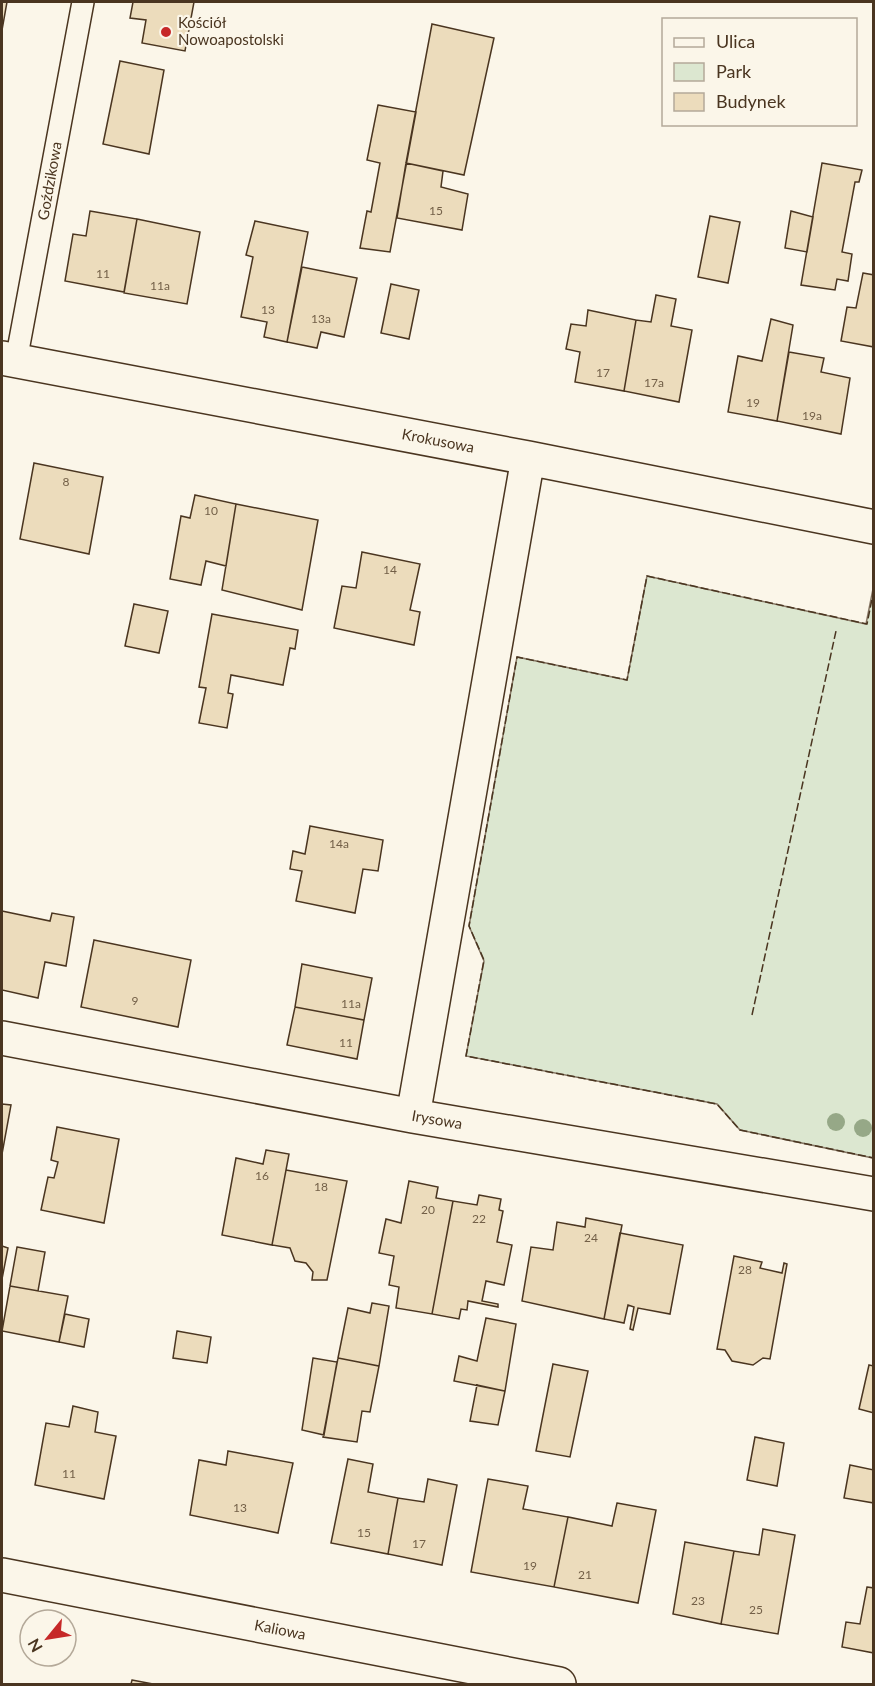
<svg xmlns="http://www.w3.org/2000/svg" width="875" height="1686" font-family="Lato,sans-serif">
<rect width="100%" height="100%" fill="#fbf6e9"/>
<path fill="#dce7d0" stroke="#887966" stroke-width="1.5" d="M647,576L866,624L873,589V1158L740,1130L717,1104L466,1056L484,961L469,926L517,657L627,680Z"/>
<path fill="#ecdcbc" stroke="#4a3520" stroke-width="1.5" d="M2,2H7L2,30Z
M133,2H194L185,51L142,43L146,20L130,18Z
M432,24L494,38L464,175L406,163Z
M120,61L164,70L149,154L103,144Z
M378,105L416,112L390,252L360,248L367,211L371,212L380,163L367,160Z
M406,163L443,171L441,187L468,194L462,230L397,218Z
M822,163L862,170L859,182H855L842,252L852,254L848,281L837,279L835,290L801,285Z
M90,211L137,219L124,292L65,281L73,234L86,236Z
M791,211L813,217L807,252L785,248Z
M710,216L740,222L728,283L698,277Z
M137,219L200,232L187,304L124,293Z
M255,221L308,232L287,342L264,337L267,322L241,317L253,257L246,255Z
M302,267L357,278L344,337L321,332L317,348L287,342Z
M863,273L874,275V347L841,341L847,307L856,308Z
M391,284L419,290L409,339L381,333Z
M656,295L676,299L671,326L692,330L679,402L624,391L636,320L651,322Z
M588,310L636,320L624,391L575,382L580,352L566,349L571,324L586,326Z
M771,319L793,325L777,421L728,412L738,356L762,361Z
M789,352L824,358L821,372L850,378L841,434L777,421Z
M34,463L103,477L89,554L20,539Z
M195,495L236,504L226,566L206,561L201,585L170,579L181,516L190,518Z
M236,504L318,520L302,610L222,590Z
M362,552L420,564L410,610L420,612L414,645L334,628L342,586L356,588Z
M134,604L168,611L159,653L125,646Z
M212,614L298,630L295,649L290,648L283,685L231,675L228,693L233,694L227,728L199,723L206,688L199,687Z
M310,826L383,840L378,871L363,869L355,913L296,901L302,871L290,869L293,851L305,854Z
M2,911L50,921L52,913L74,917L66,966L45,962L38,998L2,990Z
M94,940L191,960L178,1027L81,1007Z
M302,964L372,978L364,1020L295,1007Z
M295,1007L364,1020L357,1059L287,1045Z
M2,1104L11,1105L2,1154Z
M57,1127L119,1139L104,1223L41,1210L48,1177L54,1178L58,1162L51,1160Z
M266,1150L289,1154L272,1245L222,1235L236,1158L263,1164Z
M286,1170L347,1181L327,1280H312L313,1272L306,1263L295,1261L290,1248L272,1245Z
M409,1181L438,1187L436,1198L453,1201L432,1314L396,1308L399,1287L389,1285L394,1256L379,1253L386,1219L401,1223Z
M479,1195L501,1199L499,1210L503,1211L497,1242L512,1245L504,1285L486,1281L482,1301L498,1304V1307L468,1301L467,1310L461,1309L459,1319L432,1314L453,1201L477,1205Z
M586,1218L622,1225L604,1319L522,1301L531,1247L553,1250L557,1222L585,1227Z
M620,1233L683,1245L670,1314L638,1308L633,1330L630,1329L634,1307L628,1305L624,1323L604,1319Z
M2,1246L8,1248L2,1279Z
M17,1247L45,1252L38,1291L10,1286Z
M734,1256L762,1262L760,1268L782,1273L784,1263L787,1264L770,1359L763,1358L753,1365L732,1361L725,1350L717,1349Z
M10,1286L68,1296L59,1342L2,1331Z
M372,1303L389,1306L379,1366L338,1358L348,1308L370,1313Z
M65,1314L89,1319L84,1347L59,1342Z
M486,1318L516,1324L505,1391L454,1381L459,1356L477,1361Z
M177,1331L211,1337L207,1363L173,1358Z
M313,1358L337,1362L324,1435L302,1430Z
M338,1358L379,1366L370,1412L362,1411L357,1442L323,1437Z
M553,1364L588,1371L570,1457L536,1451Z
M869,1365L874,1366V1413L859,1409Z
M477,1385L505,1391L498,1425L470,1421Z
M73,1406L98,1412L95,1432L116,1436L104,1499L35,1485L46,1423L69,1427Z
M755,1437L784,1443L777,1486L747,1480Z
M228,1451L293,1463L278,1533L190,1515L199,1460L226,1465Z
M348,1459L373,1464L368,1492L398,1498L388,1554L331,1543Z
M850,1465L874,1470V1503L844,1498Z
M428,1479L457,1485L442,1565L388,1554L398,1498L424,1502Z
M488,1479L528,1486L523,1509L568,1517L554,1587L471,1572Z
M617,1503L656,1510L638,1603L554,1587L568,1517L612,1526Z
M763,1529L795,1535L778,1634L721,1624L734,1551L759,1555Z
M685,1542L734,1551L721,1624L673,1614Z
M867,1587L874,1588V1653L842,1647L846,1622L860,1624Z
M132,1680L153,1684H131Z"/>
<g fill="none" stroke-linecap="round" stroke-linejoin="round">
<g stroke="#4a3520" stroke-width="24">
<path id="service" d="M16,361L83,2"/>
</g>
<g stroke="#4a3520" stroke-width="36">
<path id="minor" d="M2,358L528,458L874,527
M2,1038L413,1116L874,1194
M413,1116L528,458
M2,1575L559,1684"/>
</g>
<use href="#service" stroke="#fbf6e9" stroke-width="21"/>
<use href="#minor" stroke="#fbf6e9" stroke-width="33"/>
<path stroke="#4a3520" stroke-width="1.5" stroke-dasharray="8 3" stroke-linecap="butt" d="M874,589L867,624L647,576L627,680L517,657L469,926L484,960L466,1056L717,1104L740,1130L874,1158
M752,1015L836,631"/>
</g>
<g fill="#96a887">
<circle cx="836" cy="1122" r="9"/>
<circle cx="863" cy="1128" r="9"/>
</g>
<circle fill="#c62828" stroke="#fbf6e9" stroke-width="2" cx="166" cy="32" r="6"/>
<g text-anchor="middle" stroke-width="4.5" stroke-linejoin="round" paint-order="stroke">
<g font-size="12" fill="#725f47">
<text x="436" y="215">15</text>
<text x="103" y="278">11</text>
<text x="160" y="290">11a</text>
<text x="268" y="314">13</text>
<text x="321" y="323">13a</text>
<text x="603" y="377">17</text>
<text x="654" y="387">17a</text>
<text x="753" y="407">19</text>
<text x="812" y="420">19a</text>
<text x="66" y="486">8</text>
<text x="211" y="515">10</text>
<text x="390" y="574">14</text>
<text x="339" y="848">14a</text>
<text x="135" y="1005">9</text>
<text x="351" y="1008">11a</text>
<text x="346" y="1047">11</text>
<text x="262" y="1180">16</text>
<text x="321" y="1191">18</text>
<text x="428" y="1214">20</text>
<text x="479" y="1223">22</text>
<text x="591" y="1242">24</text>
<text x="745" y="1274">28</text>
<text x="69" y="1478">11</text>
<text x="240" y="1512">13</text>
<text x="364" y="1537">15</text>
<text x="419" y="1548">17</text>
<text x="530" y="1570">19</text>
<text x="585" y="1579">21</text>
<text x="698" y="1605">23</text>
<text x="756" y="1614">25</text>
</g>
<g font-size="15" fill="#4a3520" stroke="#fbf6e9" text-anchor="start">
<text x="178" y="28">Kościół<tspan x="178" dy="17">Nowoapostolski</tspan></text>
</g>
<g font-size="15" fill="#4a3520" stroke="#fbf6e9">
<text transform="translate(50 181) rotate(-80)" y="5">Goździkowa</text>
<text transform="translate(438 441) rotate(11)" y="5">Krokusowa</text>
<text transform="translate(437 1120) rotate(10)" y="5">Irysowa</text>
<text transform="translate(280 1630) rotate(11)" y="5">Kaliowa</text>
</g>
</g>
<rect width="875" height="1686" fill="none" stroke="#4a3520" stroke-width="6"/>
<rect x="662" y="18" width="195" height="108" fill="#fbf6e9" stroke="#b4a999" stroke-width="1.5"/>
<rect x="674" y="38" width="30" height="9" fill="#fbf6e9" stroke="#b4a999" stroke-width="1.5"/>
<text x="716" y="48" font-size="18" fill="#4a3520">Ulica</text>
<rect x="674" y="63" width="30" height="18" fill="#dce7d0" stroke="#b4a999" stroke-width="1.5"/>
<text x="716" y="78" font-size="18" fill="#4a3520">Park</text>
<rect x="674" y="93" width="30" height="18" fill="#ecdcbc" stroke="#b4a999" stroke-width="1.5"/>
<text x="716" y="108" font-size="18" fill="#4a3520">Budynek</text>
<g transform="translate(48 1638) rotate(240)"><circle r="28" fill="#fbf6e9" stroke="#b4a999" stroke-width="1.5"/>
<path d="M0-4.5L10 22L0 15L-10 22Z" fill="#c62828"/>
<text y="-9" font-size="16" font-weight="bold" text-anchor="middle" fill="#4a3520">N</text>
</g>
</svg>
